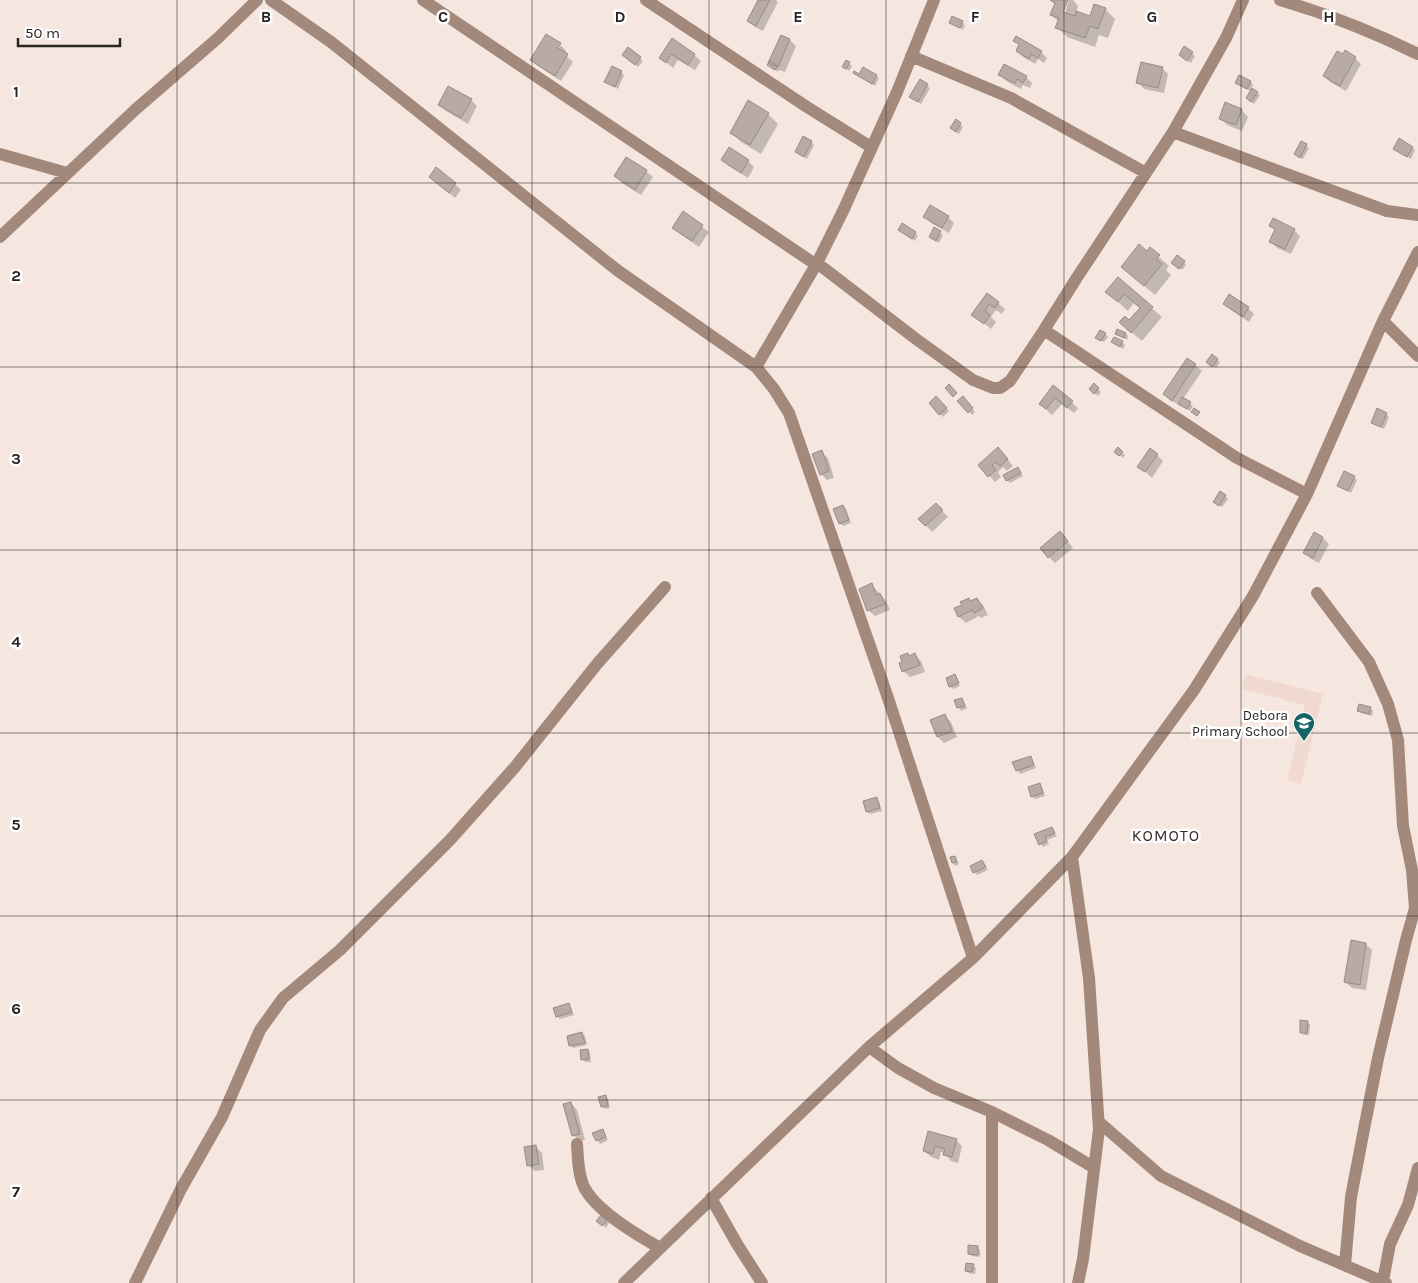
<svg xmlns="http://www.w3.org/2000/svg" width="1418" height="1283" font-family="Karla,sans-serif">
<rect width="100%" height="100%" fill="#f5e7e0"/>
<path fill="#f0dacf" d="M1245,674L1323,694L1301,784L1287,780L1305,705L1242,689Z"/>
<path fill="#0003" d="M759,0H776L778,2L763,31L755,27L748,21Z
M1051,0H1066L1060,17L1063,18L1069,0H1073L1078,6L1076,13L1090,18L1105,9L1115,19L1108,38L1099,35L1095,47L1067,37L1057,27L1059,22L1051,15L1055,5Z
M962,22L965,25L963,30L950,23Z
M781,36L790,40L796,46L785,72L779,70L778,72L772,67Z
M672,40L694,55L701,61L695,70L678,60L673,68L661,58Z
M1014,40L1041,52L1047,58L1044,63L1038,59L1035,64L1023,57L1017,51L1020,46Z
M561,45L566,51L564,54L573,62L561,81L538,66L532,60L556,54Z
M1185,48L1195,56L1191,63L1183,58Z
M629,49L643,61L638,67L626,58Z
M1355,58L1361,64L1346,91L1330,82L1324,76Z
M849,63L852,66L849,71L844,67Z
M1162,68L1168,74L1164,93L1144,89L1138,82Z
M621,72L624,75L618,89L605,81Z
M1000,75L1026,77L1032,83L1030,88L1023,85L1021,89L1006,81Z
M859,76H876L879,78L875,86Z
M1239,76L1251,82L1253,85L1251,89L1260,95L1254,104L1250,101L1252,92L1236,83Z
M920,81L930,88L921,104L914,99Z
M471,100L477,106L468,124L446,111L439,105Z
M1226,104L1242,110L1248,117L1242,131L1227,125L1220,118Z
M768,114L778,124L761,154L741,142L731,132Z
M960,124L963,127L959,134L954,131Z
M811,142L814,145L807,159L796,152Z
M1302,143L1309,148L1303,159L1298,157Z
M1412,148L1415,150L1411,159L1397,151Z
M722,160L748,161L754,167L748,178L729,166Z
M646,171L653,177L641,195L622,183L616,176Z
M437,183L455,184L461,190L455,198Z
M683,213L709,232L699,247L680,234L674,228Z
M925,216L948,217L954,223L949,233L931,223Z
M1270,226L1294,230L1300,236L1291,254L1277,248L1271,241L1276,231Z
M934,229L943,235L939,243L930,237Z
M899,230L915,233L918,236L915,241Z
M1150,249L1169,266L1166,270L1171,275L1155,295L1122,267L1147,253Z
M1184,262L1186,265L1182,270L1176,266Z
M1118,279L1162,317L1142,341L1131,332L1141,308L1134,303L1128,311L1107,292Z
M987,294L1005,309L1002,314L996,310L991,317L996,322L991,329L973,314Z
M1224,304L1248,308L1254,314L1249,322L1231,310Z
M1105,334L1108,337L1104,342L1098,339Z
M1116,334H1126L1128,336L1127,340Z
M1113,342H1122L1125,345L1123,349Z
M1217,360L1220,362L1216,368L1211,365Z
M1195,365L1202,371L1183,399L1193,406L1190,411L1170,400L1164,394Z
M1094,385L1101,392L1098,396L1090,389Z
M1054,387L1078,408L1074,413L1062,404L1052,415L1040,404Z
M936,398L949,411L943,417L930,403Z
M963,398L975,412L972,415L959,401Z
M1386,414L1389,417L1384,429L1372,423Z
M1118,449L1125,455L1123,458L1116,452Z
M821,452L828,458L834,478L827,480L821,474Z
M1004,455L1013,466L1007,471L1003,467L998,472L1001,477L995,482L980,465Z
M1157,455L1163,461L1152,478L1139,466Z
M1018,468L1023,476L1010,483L1007,480Z
M1354,477L1357,480L1351,493L1339,486Z
M1225,496L1228,499L1222,507L1217,504Z
M936,504L948,517L932,532L920,519Z
M843,506L846,509L851,523L843,526L840,523Z
M1323,538L1329,544L1319,563L1311,559L1305,553Z
M1066,539L1073,548L1055,563L1049,557Z
M872,585L886,601L890,610L875,616L868,610Z
M968,599L971,602L977,599L983,605L988,615L981,618L979,616L966,623L959,617L956,609L963,605Z
M908,655L910,657L915,655L921,661L925,672L910,677L903,671V663Z
M955,676L960,686L953,689L950,686Z
M962,699L967,708L961,711L956,701Z
M1370,708L1373,711L1372,716L1361,713L1359,711Z
M945,716L951,722L957,737L944,743L938,737L932,721Z
M1031,757L1036,768L1020,774L1014,763Z
M1039,785L1042,787L1045,796L1035,799L1032,796Z
M877,799L879,802L882,811L870,814L867,812L865,802Z
M1052,829L1057,836L1047,840L1049,844L1043,847L1036,835Z
M955,857L959,864L956,866L953,863Z
M982,862L988,870L977,875L971,867Z
M1366,944L1372,950L1366,990L1352,988L1345,982Z
M569,1005L574,1015L560,1019L557,1016Z
M1307,1022L1310,1025L1309,1035H1304L1301,1032Z
M582,1034L585,1036L587,1045L573,1048L570,1045Z
M587,1050L590,1053L591,1062H585L583,1059Z
M606,1096L608,1099L610,1108L605,1109L602,1106Z
M571,1103L577,1110L585,1140L580,1141L573,1135Z
M602,1130L608,1140L600,1144L594,1134Z
M929,1133L956,1140L962,1146L958,1163L951,1161L945,1154V1153L941,1152L939,1160L931,1157L924,1151Z
M535,1146L542,1153L544,1170L535,1171L528,1165Z
M602,1216L609,1223L606,1228L598,1221Z
M977,1247L980,1250V1257L972,1256L969,1254Z
M973,1266L976,1268L975,1274L969,1273L966,1271Z"/>
<path fill="#b8aba4" stroke="#988b85" d="M758,0H770L756,26L747,21Z
M1050,0H1068L1063,12L1075,16L1076,11L1090,16L1094,4L1106,8L1098,29L1090,26L1085,38L1055,28L1059,18L1050,15L1055,3Z
M952,16L963,21L960,28L949,23Z
M546,34L561,43L558,48L568,54L555,76L530,60Z
M781,35L790,39L778,67L768,63Z
M1016,36L1042,51L1038,58L1031,54L1029,59L1016,51L1019,44L1013,41Z
M672,38L695,54L688,65L671,54L666,63L659,58Z
M1184,46L1193,52L1187,61L1179,55Z
M628,47L641,57L635,65L622,55Z
M1345,50L1356,57L1340,86L1323,76L1337,51L1343,54Z
M846,60L850,62L846,69L842,67Z
M770,61L778,66L775,70L767,65Z
M1141,62L1163,67L1158,88L1136,83Z
M1004,64L1027,76L1023,83L1017,79L1015,83L998,75Z
M612,66L622,71L615,87L604,82Z
M863,67L877,75L872,84L853,73L854,71L859,74Z
M1239,75L1251,81L1247,89L1235,83Z
M920,79L928,84L918,102L909,97Z
M448,86L472,99L461,118L438,105Z
M1252,88L1258,92L1251,102L1246,98Z
M748,100L769,113L750,145L730,133Z
M1225,102L1242,109L1236,125L1219,119Z
M956,119L961,123L956,132L950,128Z
M803,136L812,141L804,157L795,152Z
M1399,138L1413,147L1407,157L1393,149Z
M1301,141L1307,144L1300,158L1294,154Z
M729,147L749,160L741,173L721,160Z
M626,157L647,170L635,190L614,176Z
M436,167L456,183L449,193L429,177Z
M930,205L949,216L942,228L923,217Z
M683,211L703,225L692,241L672,228Z
M1273,218L1295,229L1285,249L1269,242L1275,229L1269,226Z
M902,223L916,232L912,239L898,230Z
M934,227L941,231L936,241L929,237Z
M1139,244L1147,251L1150,247L1160,255L1156,259L1162,264L1144,286L1121,267Z
M1177,255L1185,261L1179,269L1171,263Z
M1118,277L1153,307L1131,333L1119,322L1125,316L1129,320L1140,308L1124,294L1118,302L1105,292Z
M987,293L999,302L995,308L989,304L985,311L990,315L984,324L971,315Z
M1229,294L1249,307L1243,317L1223,304Z
M1117,329L1126,333L1124,338L1115,334Z
M1100,330L1106,333L1101,341L1095,338Z
M1114,337L1123,341L1120,347L1111,342Z
M1212,354L1218,359L1212,367L1206,362Z
M1187,358L1196,364L1172,401L1163,394Z
M1094,383L1099,388L1094,394L1089,389Z
M949,384L957,393L953,397L945,388Z
M1053,385L1073,401L1067,408L1055,398L1046,409L1039,404Z
M936,396L947,408L939,415L929,403Z
M963,396L973,408L968,413L957,401Z
M1182,397L1191,402L1187,409L1178,404Z
M1194,408L1200,412L1197,416L1191,412Z
M1377,408L1387,413L1381,427L1371,423Z
M998,447L1008,459L1000,466L996,462L992,465L996,470L988,477L978,465Z
M1118,447L1123,452L1119,456L1114,452Z
M1150,448L1158,454L1145,472L1137,467Z
M822,450L829,471L820,475L812,454Z
M1018,467L1021,473L1006,481L1003,475Z
M1344,471L1355,476L1348,491L1337,486Z
M1220,491L1226,495L1219,506L1213,502Z
M936,503L943,510L925,526L918,519Z
M843,505L849,520L839,524L833,509Z
M1060,531L1068,541L1048,558L1040,548Z
M1314,532L1323,537L1313,558L1303,553Z
M872,583L876,595L880,593L885,604L867,611L859,589Z
M969,598L970,601L977,598L983,608L974,613L972,610L958,617L954,608L962,605L960,602Z
M908,653L909,656L915,653L920,665L902,672L899,663L902,662L900,656Z
M955,674L959,683L949,687L946,678Z
M962,698L965,706L957,708L954,700Z
M1359,704L1371,707L1369,714L1357,711Z
M945,714L952,731L937,737L930,720Z
M1031,756L1034,765L1016,771L1012,762Z
M1040,783L1043,793L1031,797L1028,787Z
M877,797L880,808L866,812L863,801Z
M1052,827L1055,833L1045,837L1047,841L1039,845L1034,834Z
M955,856L957,862L952,863L950,857Z
M982,860L986,867L973,873L970,866Z
M1351,940L1366,943L1360,985L1344,982Z
M569,1003L572,1012L556,1017L553,1008Z
M1300,1020L1308,1021L1307,1033H1300Z
M582,1032L585,1043L569,1046L567,1036Z
M588,1049L589,1059L581,1060L580,1050Z
M606,1095L608,1106L601,1107L598,1097Z
M571,1102L580,1134L572,1136L563,1104Z
M603,1129L606,1137L596,1141L592,1133Z
M928,1131L957,1139L952,1157L943,1155L945,1149L935,1146L933,1154L923,1151Z
M536,1145L539,1164L527,1166L524,1147Z
M602,1214L608,1220L602,1226L596,1221Z
M968,1245L978,1246V1255L968,1254Z
M966,1263L974,1264L972,1272L965,1271Z"/>
<g fill="none" stroke-linecap="round" stroke-linejoin="round">
<path stroke="#a3897c" stroke-width="12" d="M271,0L331,42L617,270L756,367L774,389L789,413L888,698L973,958
M423,0L815,264L817,263L916,339L973,380L993,388H1000L1010,381L1044,330L1076,279L1173,132L1226,38L1243,0
M646,0L807,107L871,147
M1280,0C1328,14 1373,32 1418,54
M911,56L1011,98L1146,173
M1173,132L1387,211L1418,215
M0,154L67,173
M0,237L136,109L218,38L257,0
M1383,321L1418,356
M1044,330L1237,458L1307,494
M756,367L817,263L843,211L897,92L934,0
M1317,593L1369,662L1388,704L1398,740L1403,826L1412,870L1415,908L1406,940L1378,1058L1365,1124L1351,1197L1345,1265
M1072,857L1089,978L1099,1129L1083,1259L1078,1283
M869,1047L898,1068L934,1088L992,1112L1048,1140L1093,1167
M992,1112V1283
M1099,1122L1161,1176L1300,1246L1386,1283
M577,1144C578,1158 578,1174 584,1187C596,1211 637,1235 660,1248
M711,1198L737,1244L762,1283
M1383,1281L1390,1244L1408,1205L1418,1168
M135,1283L181,1189L222,1117L260,1030L283,998L340,950L450,840L515,767L597,664L665,587
M624,1283L869,1047L973,958L1072,857L1194,690L1253,596L1307,494L1383,321L1418,252"/>
</g>
<path fill="none" stroke="#292422" stroke-width="1" stroke-opacity="0.55" d="M177,0V1283M354,0V1283M532,0V1283M709,0V1283M886,0V1283M1064,0V1283M1241,0V1283M0,183H1418M0,367H1418M0,550H1418M0,733H1418M0,916H1418M0,1100H1418"/>
<defs>
<g id="school-pin" transform="scale(1.125)"><path d="M0 17L-7.5 6A9.5 9.5 0 1 1 7.5 6Z" fill="#156466" stroke="#fff"/><path d="M0-5L7-2L0 1L-7-2ZM-4 1L0 2.5L4 1V4Q0 6-4 4Z" fill="#fff"/></g>
</defs>
<g fill-rule="evenodd">
<use href="#school-pin" x="1304" y="723"/>
</g>
<g text-anchor="middle" stroke-width="5" stroke-linejoin="round" paint-order="stroke">
<g font-size="14" fill="#292422" stroke="#fff" text-anchor="end">
<text x="1288" y="720">Debora<tspan x="1288" dy="16">Primary School</tspan></text>
</g>
<g font-size="16" letter-spacing="1" fill="#372c27" stroke="#fff">
<text x="1166" y="841">KOMOTO</text>
</g>
</g>
<g font-size="16" text-anchor="middle" font-weight="bold" fill="#292422" stroke="#fff" stroke-width="5" stroke-linejoin="round" paint-order="stroke">
<text x="266" y="22">B</text>
<text x="443" y="22">C</text>
<text x="620" y="22">D</text>
<text x="798" y="22">E</text>
<text x="975" y="22">F</text>
<text x="1152" y="22">G</text>
<text x="1329" y="22">H</text>
<text x="16" y="97">1</text>
<text x="16" y="281">2</text>
<text x="16" y="464">3</text>
<text x="16" y="647">4</text>
<text x="16" y="830">5</text>
<text x="16" y="1014">6</text>
<text x="16" y="1197">7</text>
</g>
<path d="M18 38v8h102v-8" fill="none" stroke="#292422" stroke-width="2.5"/>
<text x="25" y="38" font-size="15" fill="#292422" stroke="#ffffff" stroke-width="4" paint-order="stroke">50 m</text>
</svg>
